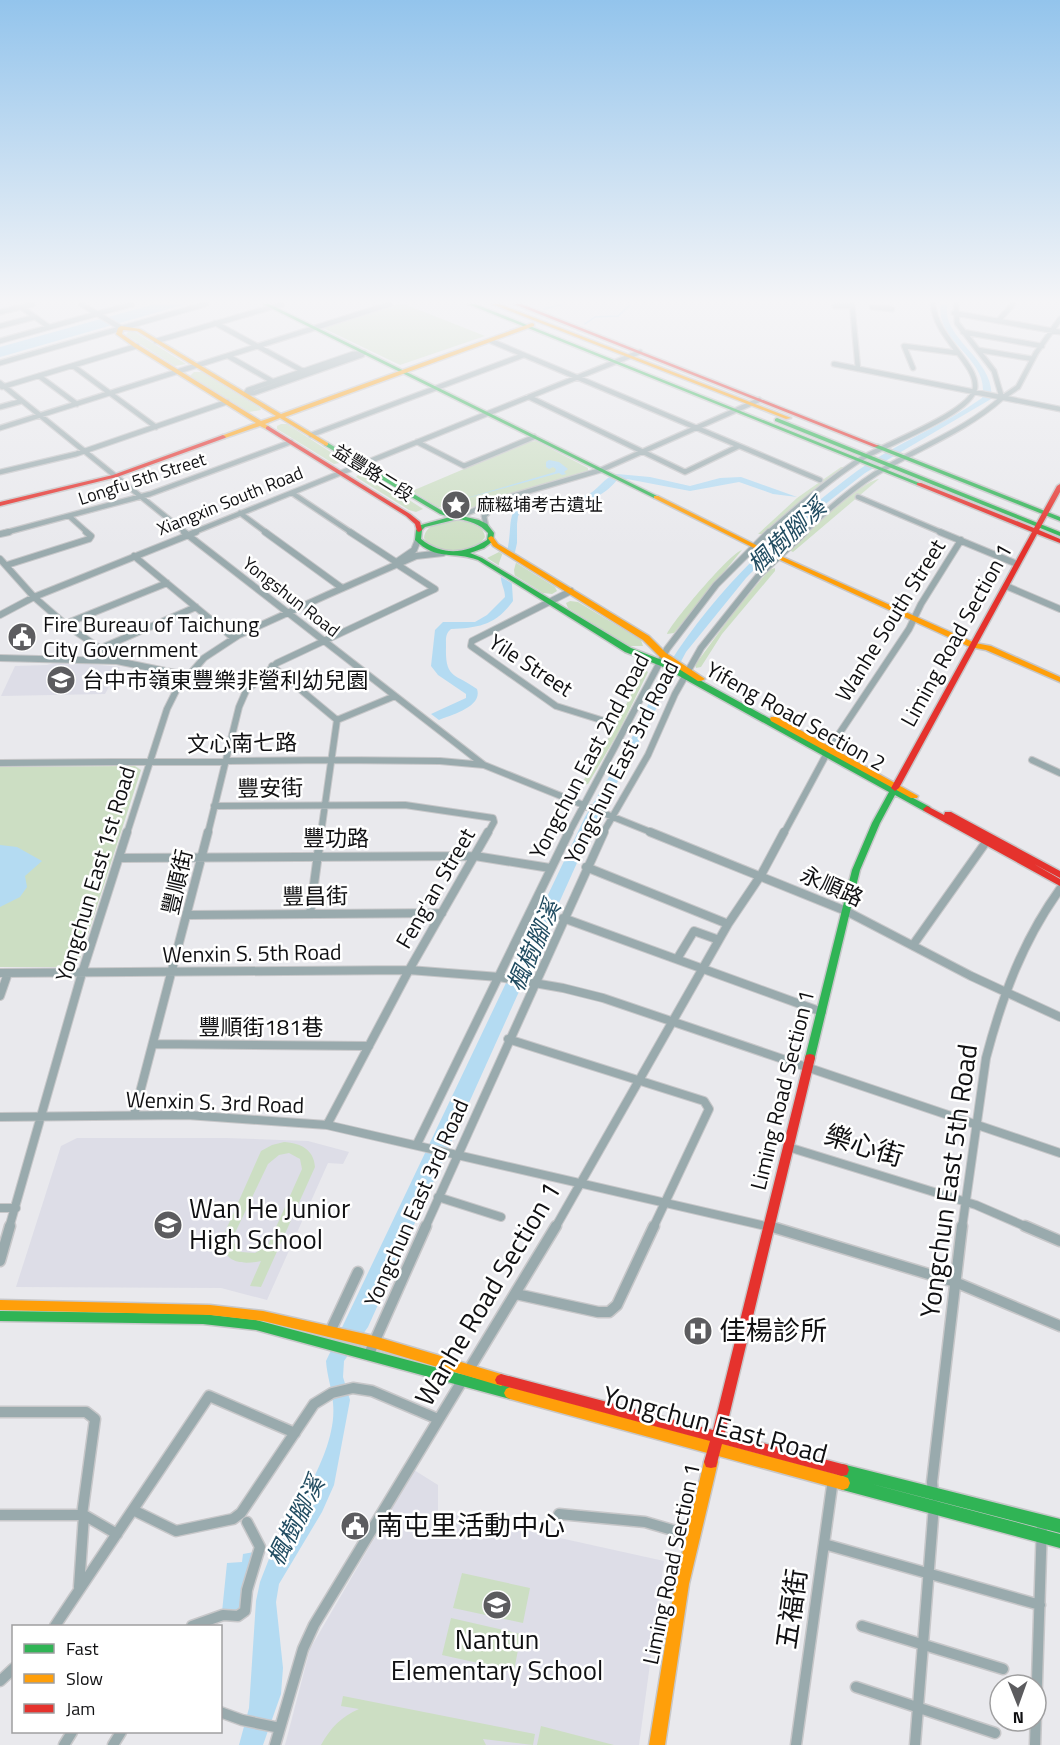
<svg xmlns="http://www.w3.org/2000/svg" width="1060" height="1745" font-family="'Titillium Web','Noto Sans TC',sans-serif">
<rect width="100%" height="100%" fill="#e9e9ed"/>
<path fill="#dddde7" d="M61,661L120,667L105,694L1,696L15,666L47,665Z
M77,1138H226L308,1141L349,1152L343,1164L328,1163L267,1300L221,1288L16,1287L61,1146Z
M414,1470L438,1485V1511L664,1561L639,1745H285L310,1649Z"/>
<path fill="#ccdec3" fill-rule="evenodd" d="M398,304H404L485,336L400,365L323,328Z
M128,332H135L186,364L175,366L126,335Z
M194,372H202L260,408L261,410L249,412L190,376Z
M281,424H287L346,462L334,464L277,429V426Z
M536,441L588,468V471L514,493L479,506L462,509L438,507L412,491L528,442Z
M841,467H845L762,534H758L797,498Z
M360,473L369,474L423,509L416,512L409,510L356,477Z
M879,479L793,552L789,550C805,536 861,481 879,479Z
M451,521C464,521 483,521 485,537C474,555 435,557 424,538C426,524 440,523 451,521Z
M742,550L674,633L667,634C672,622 731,552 742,550Z
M499,552L555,587L557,591L552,594L543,593L487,558Z
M775,568V571L722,634L701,667L696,668L695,665L731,616L769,570Z
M570,601L578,602L641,640L643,646H629L568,608L566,603Z
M644,669L648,672L618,733L588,784L583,785L582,783L616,725Z
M135,766L141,770L79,962L72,967H0V767Z
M284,1142C301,1143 314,1150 315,1167L261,1287L250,1286L261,1261C241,1265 225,1263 221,1241L261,1151L272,1145ZM289,1153L300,1159L302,1169L268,1245L255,1253L241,1252L234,1243V1235L268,1164L279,1155Z
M462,1573L530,1588L523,1623L453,1608Z
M451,1618L521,1634L514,1671L442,1655Z
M343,1696L535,1734L533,1745L483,1739L486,1745H321C331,1727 341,1717 359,1709L341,1706Z
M541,1726L614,1745H537Z"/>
<path fill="#b4dbf2" d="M155,304H186L0,357V347Z
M941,304H948C938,337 997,360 991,399L865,473L796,527L746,578L686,652L590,834L368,1327L344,1361L343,1377L350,1400L334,1485L322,1512L279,1584L276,1602L283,1668L281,1694L263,1745H239L249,1708L256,1601L260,1582L274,1546L291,1521L303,1497L307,1498L310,1491L308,1489C321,1464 336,1432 333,1403C332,1389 327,1376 326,1361L585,817C602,788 620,760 636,730C649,704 661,675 678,650C726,579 789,522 857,471C896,443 943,426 982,398C991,358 934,342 941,304Z
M549,460L559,462L568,469L564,472L566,474L562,475L559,473L453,502L555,472L556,469L553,467L549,469L546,467V462Z
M617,474L650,477L690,486L720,478L741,477L797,497L773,494L739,482L690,491L627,479L617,480C589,514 564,494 527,505L518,516L517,524V543L511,570L513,601C496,625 478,628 451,629C445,634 446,639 446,647C445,679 455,673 477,689C483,707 451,715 439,720L431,714L466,698V694L438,675L431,666L435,630L443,622H475L487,615L505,597C505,590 502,586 501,579C499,568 505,558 508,547C513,521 504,505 537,499C553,495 569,500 584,496C598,492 604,476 617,474Z
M0,845L17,847L42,861L25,876L27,887L20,897L0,907Z
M254,1552L240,1612H222L227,1563L242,1562L243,1554Z"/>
<path fill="#e9e9ed" d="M505,547L518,555L514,570L516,586L498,575L499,563Z"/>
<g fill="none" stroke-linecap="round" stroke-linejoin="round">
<path stroke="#b4dbf2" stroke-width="1.5" d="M544,309L564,304
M585,324L595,317L618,316L631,304"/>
<g stroke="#c7c7c9" stroke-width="7">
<path id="street-far3" d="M33,304L21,307L49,327
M81,304L121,328
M852,304L858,369
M835,306H852
M872,307L892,309
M0,312L21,307
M954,313L1060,332
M998,321L1013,304
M215,323L303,371
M0,326L35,317
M963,332L1042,346
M0,341L132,304
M156,341L282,304
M491,341L820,480
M979,350L1033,359
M228,356L272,381
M0,363L206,304
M834,364L1060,409
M73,366L156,427
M913,368L904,346L958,353
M39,376L77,404
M0,383L186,533
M2,387L137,346
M245,394L248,390L353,354L364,353
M245,394L254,393L362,355
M529,397L685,472L739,446
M1002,398L1018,387L1036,353L1060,319
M0,407L22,401
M0,428L390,304
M311,435L524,355
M417,442L464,466L534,437
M0,472L76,454L227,402
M292,493L352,533
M858,497L943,533
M240,513L267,533
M69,516L88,533
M458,517L502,499L601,470L759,400
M486,526L484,516L497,505
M4,533L150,494L291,442
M192,533L640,352
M768,533C797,507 828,480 861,459C883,445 972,413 975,388C978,364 935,337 933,304
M803,533C825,512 849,491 875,474C917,448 965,431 1002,398L994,371L957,323L956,304"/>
</g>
<g stroke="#c7c7c9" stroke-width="8">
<path id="street-far2" d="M184,532L484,765L653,833
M265,532L342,588
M350,532L396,562
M940,532L1017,564
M0,534L9,532
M134,556L232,637
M0,559L34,597L65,624L115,659
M398,561L414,550L418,540
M7,565L89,539L91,536L86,532
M1006,586L1060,609
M571,591L472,641L471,646L556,706L614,724
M0,615L34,597L196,532
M65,624L167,583
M99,649L196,607
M0,658L117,661L185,675
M272,666L337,720
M337,720L395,696
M829,749L909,629L921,604L961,540
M1032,760L1060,773
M0,763L333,760L440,761L484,765
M214,806L405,805L493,818L494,822L488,833
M127,833L167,709L177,689L204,658L239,635L327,595L416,556L443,553
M208,833L239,707L246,691L277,663L435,589L398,565
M321,833L337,720
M569,833L667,649L716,585L769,532
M603,833L648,755L675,694L701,648L760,574L805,532
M784,833L826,755"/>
</g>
<g stroke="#c7c7c9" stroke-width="10">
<path id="street-far1" d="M650,832L846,911L971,976L1060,1017
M120,858L475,856L550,868
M586,867L728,924
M310,914L321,832
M188,915L442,913
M563,918L822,1012
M913,945L986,842
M677,959L694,931L719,940
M0,973L409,970L499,977L563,988L603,998L1060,1153
M0,996L8,973
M508,1039L704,1101L709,1109L653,1228
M154,1044L369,1046
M134,1115L208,832
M0,1117L187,1115L327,1125L774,1228
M327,1125L409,970L488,832
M417,1144L569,832
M788,1147L976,1205L1029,1228
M438,1197L501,1217
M0,1208H16
M9,1228L82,973L127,832
M425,1228L604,832
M555,1228L728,924L761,875L784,832
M962,1228L986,1058C1002,997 1023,940 1060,889"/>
</g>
<g stroke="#c7c7c9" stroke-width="13">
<path id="street" d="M769,1226L955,1282L1060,1326
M1025,1226L1060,1241
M0,1261L10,1226
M516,1294L598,1312H609L617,1305L654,1226
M330,1332L358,1272
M369,1354L426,1226
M0,1412H86L95,1419L82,1515
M933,1494L932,1482L962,1226
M133,1510L176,1531L233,1519L241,1513L314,1404L332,1393L353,1388L372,1391L438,1419
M559,1514L645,1522L693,1536
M0,1515H84L117,1534
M824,1544L1040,1605
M79,1587L84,1515
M55,1626L209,1396L295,1433
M192,1626L223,1615L238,1616L245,1611L247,1590L260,1547L247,1522
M862,1626L1003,1669
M0,1681L14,1668
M856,1687L995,1733
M220,1712L242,1720L280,1728
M64,1745L72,1732
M113,1745L121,1732
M275,1745L303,1649L314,1625L556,1226
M796,1745L833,1479
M915,1745L934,1505
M1035,1745L1042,1522"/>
</g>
<g stroke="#c7c7c9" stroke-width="3">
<path id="fast" d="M263,304H269L659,497L654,498Z
M468,304H475L922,484L917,485Z
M777,418L1060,532V536L775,421V419Z
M324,443H328L444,512L479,520L487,524L494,533L493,541L484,548L470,553L482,558L631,648L667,662L892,786H898V790L930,807L931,809L930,811H924L895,795L880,823L860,870L814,1061L810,1062L806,1061L805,1058L852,870L872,823L889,792L661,666L625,652L478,560C454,551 436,561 415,540L416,530L421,525L450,517L440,514L324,445ZM458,519C470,521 480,524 488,533L487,540C465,554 442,556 421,539L422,530L425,527Z
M874,445H878L1060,517V521L874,447Z
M0,1311L203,1314L256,1320L510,1387L514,1389L516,1393L514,1397L510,1399L256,1330L203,1324L0,1321Z
M842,1464L1060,1519V1533L868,1483L1060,1534V1548L843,1490L838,1488L836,1483L838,1478L843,1477L837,1475L835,1470L837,1465Z"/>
</g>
<g stroke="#c7c7c9" stroke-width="3">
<path id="slow" d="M492,304H499L791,418L786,419Z
M532,323L534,324V326L285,417L328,443V445L326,446L280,418L265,424L270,427V429H266L260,426L225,438H221V436L256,423L134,347L116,334L118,328L121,326L140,329L281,414ZM123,330L137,331L276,416L261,421L138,345L122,334Z
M654,496H658L756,545L975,643L991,646L1060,677V682L986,650L970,647L752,547L654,498Z
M491,536L493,537L498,544L649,636L666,653L705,679L701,681H698L660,657L643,640L493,546L488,538Z
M771,717H777L918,796L917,798H911L771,721L770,719Z
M0,1300L210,1305L263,1311L374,1336L501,1374L505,1376L507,1380L505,1384L501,1386L374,1348L263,1321L210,1315L0,1310Z
M510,1387L843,1476L848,1478L850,1483L848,1488L843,1490L510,1399L506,1397L504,1393L506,1389Z
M711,1456L716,1457L718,1462L689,1584L665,1745H649L675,1584L704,1462L706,1457Z"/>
</g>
<g stroke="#c7c7c9" stroke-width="3">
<path id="jam" d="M514,304H521L879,446L874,447Z
M268,426L410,514L420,522L422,530L419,532L417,531L415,524L406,516L266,429V427Z
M223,435L226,437L225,438L117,477L0,506V502L113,475Z
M917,483H921L1034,528L1057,486L1060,484V492L1039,530L1060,539V543L1037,534L899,788L895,791L891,788L1032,532L917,485Z
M927,806L944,815L945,812H951L1060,871V878L1034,864L1060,879V886L924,811L923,809Z
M810,1054L814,1055L815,1058L725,1433L842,1464L847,1465L849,1470L847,1475L842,1476L722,1444L716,1467L711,1468L706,1467L704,1462L710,1441L497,1384L495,1380L497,1376L501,1374L713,1430L805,1058L806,1055Z"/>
</g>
<use href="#street-far3" stroke="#99aaad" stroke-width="4.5"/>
<use href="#street-far2" stroke="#99aaad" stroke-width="6"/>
<use href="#street-far1" stroke="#99aaad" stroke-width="8"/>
<use href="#street" stroke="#99aaad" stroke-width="10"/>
<use href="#fast" fill="#30b455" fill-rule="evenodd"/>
<use href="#slow" fill="#ff9f0a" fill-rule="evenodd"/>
<use href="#jam" fill="#e5322d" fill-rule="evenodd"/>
</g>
<linearGradient id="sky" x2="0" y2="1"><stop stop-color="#93c4ec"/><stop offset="0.55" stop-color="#f5f5f7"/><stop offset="1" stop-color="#f5f5f7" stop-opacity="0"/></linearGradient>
<rect width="1060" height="548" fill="url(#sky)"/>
<defs>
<g id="sight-disc" transform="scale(1.5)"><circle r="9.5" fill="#5c5c5f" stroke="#fff"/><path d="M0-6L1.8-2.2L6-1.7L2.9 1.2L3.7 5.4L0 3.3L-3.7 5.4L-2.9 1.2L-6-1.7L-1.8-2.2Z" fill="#fff"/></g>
<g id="civic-disc" transform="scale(1.5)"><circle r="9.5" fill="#5c5c5f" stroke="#fff"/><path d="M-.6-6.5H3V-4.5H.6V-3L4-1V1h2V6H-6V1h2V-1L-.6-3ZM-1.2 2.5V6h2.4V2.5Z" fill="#fff"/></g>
<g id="school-disc" transform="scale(1.5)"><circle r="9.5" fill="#5c5c5f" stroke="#fff"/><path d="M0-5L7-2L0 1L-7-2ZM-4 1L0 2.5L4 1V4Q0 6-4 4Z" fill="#fff"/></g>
<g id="hospital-disc" transform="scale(1.5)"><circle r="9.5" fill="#5c5c5f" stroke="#fff"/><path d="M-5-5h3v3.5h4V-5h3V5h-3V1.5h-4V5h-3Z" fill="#fff"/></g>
</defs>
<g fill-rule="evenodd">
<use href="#sight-disc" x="456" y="505"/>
<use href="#civic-disc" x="22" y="637"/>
<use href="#school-disc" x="61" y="680"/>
<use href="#school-disc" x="168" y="1225"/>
<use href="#hospital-disc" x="698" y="1331"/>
<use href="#civic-disc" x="355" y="1526"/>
<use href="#school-disc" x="497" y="1605"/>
</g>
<g text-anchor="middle" stroke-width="5" stroke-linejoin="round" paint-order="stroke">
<g font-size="18" fill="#101012" stroke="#fff">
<text transform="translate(373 473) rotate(32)" y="6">益豐路二段</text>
<text transform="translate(142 479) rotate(-18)" y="6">Longfu 5th Street</text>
<text transform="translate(230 501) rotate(-22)" y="6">Xiangxin South Road</text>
<text transform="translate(291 597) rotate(38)" y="6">Yongshun Road</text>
</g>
<g font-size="18" fill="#101012" stroke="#fff" text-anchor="start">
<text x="477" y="511">麻糍埔考古遺址</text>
</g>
<g font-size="22" fill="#101012" stroke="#fff">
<text transform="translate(890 620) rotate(-58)" y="8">Wanhe South Street</text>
<text transform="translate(956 635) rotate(-61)" y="8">Liming Road Section 1</text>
<text transform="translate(531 665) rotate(33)" y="8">Yile Street</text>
<text transform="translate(796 716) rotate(29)" y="8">Yifeng Road Section 2</text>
<text transform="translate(242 743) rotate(-1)" y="8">文心南七路</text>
<text transform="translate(589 756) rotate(-62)" y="8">Yongchun East 2nd Road</text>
<text transform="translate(621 762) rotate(-63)" y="8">Yongchun East 3rd Road</text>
<text transform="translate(270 788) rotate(-1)" y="8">豐安街</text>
<text x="336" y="846">豐功路</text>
<text transform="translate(95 874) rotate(-73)" y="8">Yongchun East 1st Road</text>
<text transform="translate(177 882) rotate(-77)" y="8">豐順街</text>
<text transform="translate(832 886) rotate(24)" y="8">永順路</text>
<text transform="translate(435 888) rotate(-60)" y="8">Feng'an Street</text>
<text transform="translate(315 896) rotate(-1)" y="8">豐昌街</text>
<text transform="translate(252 953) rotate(-1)" y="8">Wenxin S. 5th Road</text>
<text x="261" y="1035">豐順街181巷</text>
<text transform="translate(782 1090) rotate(-76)" y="8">Liming Road Section 1</text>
<text transform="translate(215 1102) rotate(2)" y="8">Wenxin S. 3rd Road</text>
<text transform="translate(416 1203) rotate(-66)" y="8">Yongchun East 3rd Road</text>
<text transform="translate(671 1564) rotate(-78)" y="8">Liming Road Section 1</text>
</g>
<g font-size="22" fill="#101012" stroke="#fff" text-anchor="start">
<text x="43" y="632">Fire Bureau of Taichung<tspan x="43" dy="25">City Government</tspan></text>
<text x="82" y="688">台中市嶺東豐樂非營利幼兒園</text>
</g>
<g font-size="24" font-style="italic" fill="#214c61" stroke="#fff">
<text transform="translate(787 536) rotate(-43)" y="8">楓樹腳溪</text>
<text transform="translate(534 946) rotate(-66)" y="8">楓樹腳溪</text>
<text transform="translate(296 1521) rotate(-63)" y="8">楓樹腳溪</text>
</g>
<g font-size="27" fill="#101012" stroke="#fff">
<text transform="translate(864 1146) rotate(17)" y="9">樂心街</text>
<text transform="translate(949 1181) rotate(-82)" y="9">Yongchun East 5th Road</text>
<text transform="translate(488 1294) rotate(-59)" y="9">Wanhe Road Section 1</text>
<text transform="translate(715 1425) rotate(15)" y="9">Yongchun East Road</text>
<text transform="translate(792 1609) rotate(-82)" y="9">五福街</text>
</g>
<g font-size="27" fill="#101012" stroke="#fff" text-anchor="start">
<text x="189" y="1218">Wan He Junior<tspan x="189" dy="31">High School</tspan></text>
<text x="719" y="1340">佳楊診所</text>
<text x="376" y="1535">南屯里活動中心</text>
<text x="497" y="1649" text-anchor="middle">Nantun<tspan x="497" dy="31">Elementary School</tspan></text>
</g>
</g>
<rect x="12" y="1625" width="210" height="108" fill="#ffffff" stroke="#9f9fa0" stroke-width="1.5"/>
<rect x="24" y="1644" width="30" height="9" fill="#30b455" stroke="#9f9fa0" stroke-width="1.5"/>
<text x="66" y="1655" font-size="18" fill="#101012">Fast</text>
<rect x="24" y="1674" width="30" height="9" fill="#ff9f0a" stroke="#9f9fa0" stroke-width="1.5"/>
<text x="66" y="1685" font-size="18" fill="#101012">Slow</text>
<rect x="24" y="1704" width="30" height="9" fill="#e5322d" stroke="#9f9fa0" stroke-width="1.5"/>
<text x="66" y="1715" font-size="18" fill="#101012">Jam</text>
<g transform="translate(1018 1703) rotate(179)"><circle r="28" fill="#ffffff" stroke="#9f9fa0" stroke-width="1.5"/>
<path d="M0-4.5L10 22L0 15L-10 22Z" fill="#5c5c5f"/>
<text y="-9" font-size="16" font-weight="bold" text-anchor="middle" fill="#101012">N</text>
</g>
</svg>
